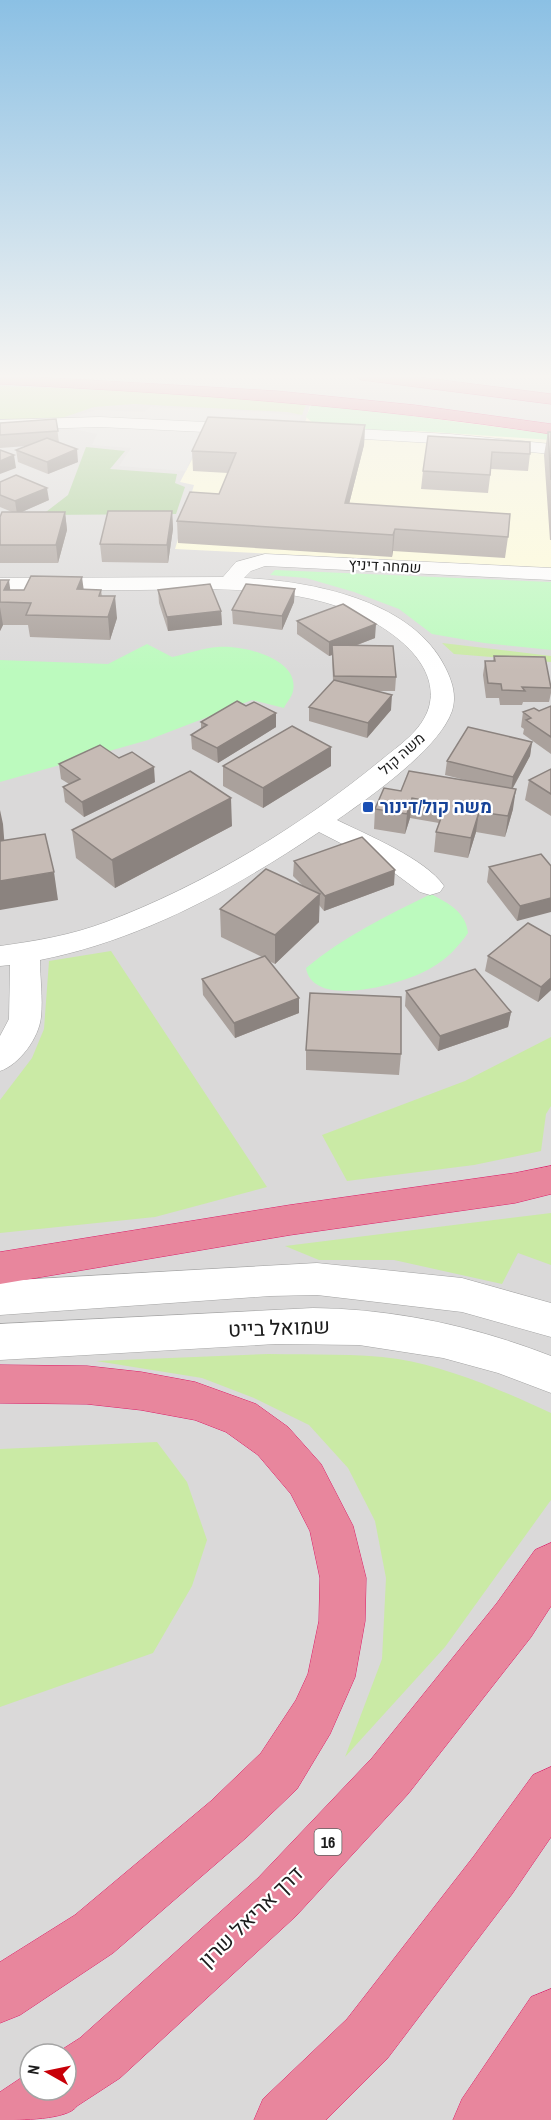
<svg xmlns="http://www.w3.org/2000/svg" width="551" height="2120" font-family="'Archivo Narrow',Heebo,sans-serif">
<rect width="100%" height="100%" fill="#eee9e1"/>
<path fill="#dad9d9" fill-rule="evenodd" d="M0,375H551V2120H0ZM30,2054H66V2090H30Z"/>
<path fill="#fffdd9" d="M311,401L551,434V568L175,549L194,485L180,482L205,435L301,438Z"/>
<path fill="#caeaa5" d="M0,386L162,392L307,402L302,415L287,412L134,404L94,407L59,419L0,422Z
M442,643L551,656V662L454,654Z
M111,951L267,1187L155,1217L0,1233V1100L32,1058L44,1029L49,961Z
M551,1037V1106L546,1114L541,1151L474,1165L347,1181L322,1135L465,1081Z
M551,1213V1265L518,1253L502,1284L394,1260H319L285,1246Z
M268,1354C311,1355 356,1353 398,1359C448,1367 506,1392 551,1413V1500L445,1647L345,1757L382,1659L386,1578L375,1521L348,1468L309,1425L254,1398L202,1378L96,1361Z
M157,1442L187,1482L207,1540L192,1586L153,1653L0,1707V1449Z"/>
<path fill="#a8cf95" d="M86,447L125,451L110,469L177,474L175,483L185,487L176,514L42,515L68,495Z"/>
<path fill="#bcfabe" d="M312,403L551,434V440L418,431L320,429L306,417Z
M275,570L551,582V650L484,643L432,634L399,609L354,592L306,578L270,575Z
M147,644L172,657C187,654 203,648 218,647C242,645 300,658 293,691C292,697 286,703 284,708L252,700L148,740L0,782V660L108,664Z
M431,894C448,903 466,912 468,933C458,947 447,959 431,968C407,983 313,1011 306,968C343,937 388,915 431,894Z"/>
<path fill="#e0e0e0" d="M150,407L263,412L301,416L294,437L201,433L186,471L119,466L131,448L92,445L97,434L73,429L81,414L97,410L144,412Z"/>
<g fill="none" stroke-linecap="round" stroke-linejoin="round">
<g stroke="#a3a3a3" stroke-width="1">
<path id="minor" d="M100,417L247,424L253,425L256,429L253,433L247,434L100,427L0,430V420Z
M319,427L450,434L551,444V454L450,444L313,436L310,432L313,428Z
M265,554L551,568V580L265,566L251,571L244,578C311,581 412,600 445,667C452,681 457,695 452,711C439,749 370,797 337,820C367,835 426,859 444,886L440,892L430,895L420,892L385,866L319,832C234,889 141,940 40,960C40,978 43,998 41,1017C39,1038 19,1065 0,1071V1036L9,1019L10,965L0,966V946C36,941 72,935 106,922C202,886 301,826 380,761C398,746 422,731 429,707C440,666 396,633 364,617C295,584 214,589 139,590C93,590 46,590 0,590V578L223,577L236,562Z
M317,1263L462,1278L551,1303V1337L462,1312L317,1295L270,1296L0,1315V1281Z
M313,1308C395,1309 474,1326 551,1356V1393L498,1373L443,1358L359,1345L276,1344L0,1360V1324Z"/>
</g>
<g stroke="#dc1f68" stroke-width="1">
<path id="highway" d="M0,375L276,391L414,405L551,424V434C368,406 185,393 0,384Z
M354,375H402L551,394V404L362,380Z
M551,1166V1194L515,1203L290,1235L0,1284V1252L290,1205L515,1173Z
M0,1365L87,1366L141,1372L195,1382L256,1404L288,1427L321,1464L353,1526L366,1578L365,1621L355,1677L330,1734L297,1789L247,1837L113,1953L20,2015L0,2023V1962L75,1915L211,1801L261,1753L296,1700L308,1674L319,1621L320,1578L310,1531L291,1494L258,1455L226,1432L195,1420L141,1410L87,1404L0,1403Z
M551,1543V1606L531,1637L408,1794L296,1916L120,2078L77,2106C68,2120 20,2120 0,2120V2092L30,2072V2090H66V2054H55L80,2038L258,1878L372,1758L497,1603L535,1550Z
M551,1767V1837L512,1894L387,2059L326,2120H254L263,2099L347,2019L474,1856L533,1775Z
M551,1989V2120H453L462,2099L531,1997Z"/>
</g>
<use href="#minor" fill="#fff" fill-rule="evenodd"/>
<use href="#highway" fill="#e8869d" fill-rule="evenodd"/>
</g>
<path fill="#aaa19c" d="M56,419L59,443L78,462L48,474L18,462L16,450L27,446L0,448V423Z
M365,425L364,445L349,504L508,537L505,558L393,551L392,557L178,543L177,521L219,494L228,473L193,471L192,451Z
M548,432H551V540H550L544,455Z
M428,436L530,454L528,471L491,469L488,493L421,489L423,471Z
M0,482L49,500L22,512H65L67,530L58,563H0V517L12,512L0,507Z
M172,511L173,529L168,563L102,562L100,544Z
M0,580L10,590H101L102,596L117,618L110,640L30,637L28,625H3L0,631Z
M158,590L221,611L222,625L168,631L159,603Z
M294,602L282,630L233,624L232,610Z
M297,621L375,638L355,646L396,677L395,691H376L391,710L367,738L309,721V707L333,681L332,655L329,656L297,634Z
M494,656L551,684V693L549,702H523L522,705H500L499,698H486L483,675L485,661H493Z
M551,706V754L523,734L524,729L521,727L523,712L539,711Z
M201,722L276,727L218,763L192,749L191,735L201,729Z
M532,742L530,756L513,788V809L505,837L476,832L468,858L434,852L436,832L439,823L410,818L405,834L374,829L375,809L401,791L465,780L445,775L447,761Z
M59,764L155,782L84,817L65,802L63,787L69,784L61,779Z
M223,766H331L263,808L223,786Z
M551,769V816L525,800L529,780Z
M232,826L115,888L76,858L72,830Z
M294,861L394,885L324,911L319,905V922L275,964L269,961L299,1013L235,1038L203,995L202,979L262,957L221,937L220,909L302,885L293,876Z
M551,866L517,921L487,882L489,867Z
M488,956L551,990L538,1002L485,971Z
M406,991L511,1012L508,1027L438,1051L405,1006Z
M306,1050L401,1054L399,1075L306,1070Z"/>
<path fill="#8b837f" d="M365,425L364,445L344,524L345,503Z
M77,449L78,462L48,474L47,462Z
M14,455L16,468L0,474V461Z
M47,488L49,500L17,514L15,501Z
M172,511L173,529L168,563L167,545Z
M65,512L67,530L58,563L56,545Z
M395,529L393,551L392,557L393,535Z
M82,577L85,599L77,589Z
M9,580L12,603L4,590Z
M295,589L294,602L282,630V616Z
M115,596L117,618L110,640L108,617Z
M0,607L3,625L0,631Z
M221,611L222,625L168,631L167,617Z
M376,624L375,638L333,654L332,645V655L329,656V642Z
M392,695L391,710L367,738L368,723Z
M276,713V727L218,763L217,748Z
M532,742L530,756L511,791L513,777Z
M331,747V766L263,808V788Z
M154,767L155,782L84,817L82,802Z
M516,789L513,809L505,837L508,816Z
M231,798L232,826L115,888L112,860Z
M412,798L410,818L405,834L407,814Z
M0,810L3,824L5,850L0,851Z
M479,812L476,832L468,858L471,838Z
M395,870L394,885L324,911L325,896Z
M54,872L58,900L0,910V881Z
M320,894L319,922L275,964V935Z
M551,898V912L517,921L520,906Z
M551,978V990L538,1002L541,987Z
M299,998V1013L235,1038L234,1023Z
M511,1012L508,1027L438,1051L440,1036Z"/>
<path fill="#c6bbb5" stroke="#8b837f" stroke-width="1.5" d="M208,417L365,425L345,503L510,514L508,537L395,529L393,535L177,521L190,492L219,494L236,453L192,451Z
M56,419L58,431L0,435V423Z
M548,432H551V480Z
M428,436L530,442V454L492,452L490,475L423,471Z
M47,438L77,449L47,462L16,450Z
M0,450L14,455L0,461Z
M16,475L47,488L15,501L0,495V482Z
M108,511H172L167,545L100,544Z
M2,512H65L56,545H0V517Z
M31,576L82,577L77,589L101,590L99,596H115L108,617L26,615L31,603L0,602V580H9L4,590H24Z
M210,584L221,611L167,617L158,590Z
M246,584L295,589L282,616L232,610Z
M343,604L376,624L329,642L297,621Z
M332,645L393,646L396,677L334,676Z
M494,656L545,657L551,688L522,687L525,691L502,690L501,684L488,683L485,661H495Z
M334,680L392,695L368,723L309,707Z
M237,701L246,706L254,702L276,713L217,748L191,735L207,725L201,722Z
M551,706V737L526,720L531,718L523,712L534,708L539,711Z
M292,726L331,747L263,788L223,766Z
M468,727L532,742L513,777L447,761Z
M100,745L119,758L132,752L154,767L82,802L63,787L80,779L59,764Z
M551,769V794L529,780Z
M190,771L231,798L112,860L72,830Z
M409,771L516,789L508,816L479,812L471,838L436,832L446,804L412,798L407,814L375,809L384,788L401,791Z
M45,834L54,872L0,881V841Z
M362,837L395,870L325,896L294,861Z
M541,854L551,866V898L520,906L489,867Z
M266,869L320,894L275,935L220,909Z
M528,923L551,936V978L541,987L488,956Z
M265,956L299,998L234,1023L202,979Z
M475,969L511,1012L440,1036L406,991Z
M310,993L401,997V1054L306,1050Z"/>
<linearGradient id="sky" x2="0" y2="1"><stop stop-color="#8bc0e4"/><stop offset="0.56" stop-color="#f7f5f2"/><stop offset="1" stop-color="#f7f5f2" stop-opacity="0"/></linearGradient>
<rect width="551" height="672" fill="url(#sky)"/>
<rect fill="#1a4fb4" stroke="#fff" stroke-width="2" x="362" y="801" width="12" height="12" rx="3"/>
<g text-anchor="middle" stroke-width="4.5" stroke-linejoin="round" paint-order="stroke">
<g font-size="15" fill="#1c1c1c" stroke="#fff">
<text transform="translate(385 566) rotate(3)" y="5">שמחה דיניץ</text>
<text transform="translate(402 754) rotate(-42)" y="5">משה קול</text>
</g>
<rect fill="#fff" stroke="#606060" stroke-width="1.5" x="314.5" y="1829" width="27" height="26" rx="4.5"/>
<g font-size="16" font-weight="bold" fill="#1c1c1c">
<text x="328" y="1848">16</text>
</g>
<g font-size="18" font-weight="bold" fill="#164399" stroke="#fff" text-anchor="start">
<text x="380" y="813">משה קול/דינור</text>
</g>
<g font-size="21" fill="#1c1c1c" stroke="#fff">
<text transform="translate(279 1328) rotate(-2)" y="7">שמואל בייט</text>
<text transform="translate(251 1917) rotate(-44)" y="7">דרך אריאל שרון</text>
</g>
</g>
<g transform="translate(48 2072) rotate(279)"><circle r="28" fill="#ffffff" stroke="#a4a4a4" stroke-width="1.5"/>
<path d="M0-4.5L10 22L0 15L-10 22Z" fill="#c80009"/>
<text y="-9" font-size="16" font-weight="bold" text-anchor="middle" fill="#1c1c1c">N</text>
</g>
</svg>
